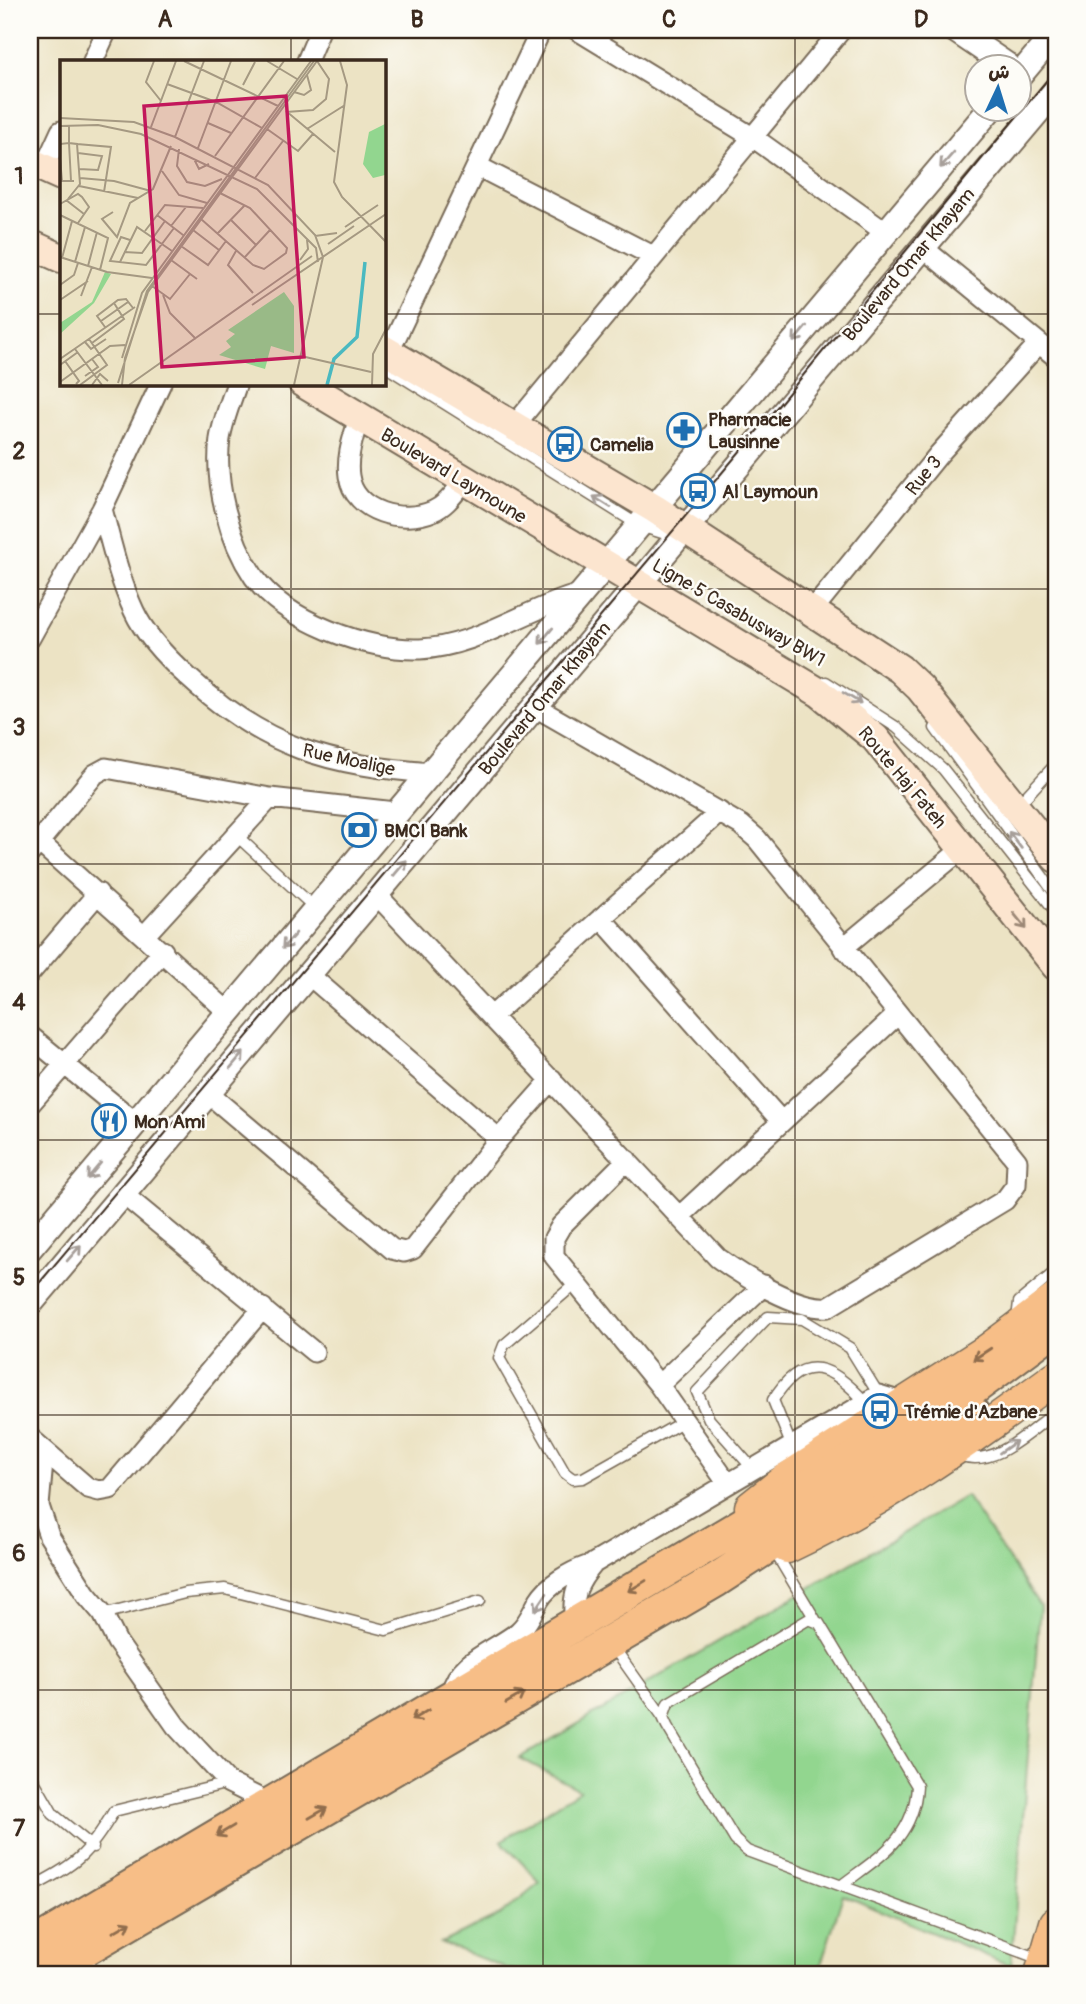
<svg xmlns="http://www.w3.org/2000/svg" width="1086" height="2004" font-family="Pangolin,'Playpen Sans Arabic',sans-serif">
<rect width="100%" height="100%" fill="#fdfcf7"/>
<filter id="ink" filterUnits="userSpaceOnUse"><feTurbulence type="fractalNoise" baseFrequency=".0143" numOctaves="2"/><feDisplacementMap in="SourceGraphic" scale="14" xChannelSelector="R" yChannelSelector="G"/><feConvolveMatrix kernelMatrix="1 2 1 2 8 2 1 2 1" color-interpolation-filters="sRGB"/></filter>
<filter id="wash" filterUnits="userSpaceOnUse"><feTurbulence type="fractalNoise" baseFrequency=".00686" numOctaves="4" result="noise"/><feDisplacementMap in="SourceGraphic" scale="28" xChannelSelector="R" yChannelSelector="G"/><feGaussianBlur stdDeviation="1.57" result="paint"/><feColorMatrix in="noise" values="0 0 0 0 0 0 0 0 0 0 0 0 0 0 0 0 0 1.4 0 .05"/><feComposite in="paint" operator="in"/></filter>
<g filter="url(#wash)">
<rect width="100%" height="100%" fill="#ece3c4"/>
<path fill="#92d68f" stroke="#668056" stroke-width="2" d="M966,1496L1040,1606L1011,1966L843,1895L818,1974H522L441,1943L500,1915L540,1882L501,1841L580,1790L520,1758Z"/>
</g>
<g filter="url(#ink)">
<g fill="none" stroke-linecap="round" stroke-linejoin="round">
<g stroke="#796b58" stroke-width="13">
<path id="service" d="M383,365L640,526L675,537
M826,682L896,727L943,769L1056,912
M935,728L1056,895
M1018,805L1056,764
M236,835L316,909
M575,1284L504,1345L499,1358L565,1473L573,1479L583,1478L684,1421
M1017,1319L1019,1302L1056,1271
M792,1447L773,1400C804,1349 834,1367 866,1403
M959,1455C995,1469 1029,1431 1056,1412
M753,1469L709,1419L697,1392L768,1317L802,1319L850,1348L879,1395
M775,1552L815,1619
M103,1614L185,1593L225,1589L386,1630L480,1601
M612,1645L663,1717
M30,1774L53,1814L93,1847
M842,1885C880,1856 914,1838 917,1786L819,1623L809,1619L668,1703L663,1717L667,1726L735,1840L747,1851L1040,1959
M30,1888C76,1865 88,1855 114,1811L229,1783
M87,1955L93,1974"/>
</g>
<g stroke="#796b58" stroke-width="23">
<path id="minor" d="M577,30L754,138L885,232
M93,61L107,30
M307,61L320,30
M477,166L653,256
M44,168L61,131
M922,247L1056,357
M389,352L541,30
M237,383C231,401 223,420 220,439C214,483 229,540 254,577C285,621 367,651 420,649C476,647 527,608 580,594
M359,417C354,436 346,456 349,476C354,513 403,524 433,511C447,505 454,493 464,482
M514,426L841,30
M102,509C111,542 119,579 134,611C145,635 168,659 188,677C265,748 328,765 431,773
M812,611L939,454L1039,343
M30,638L102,509L161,383
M39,842L227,1011
M30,853L95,774L106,768L270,798L395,812
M377,895L718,1258C743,1276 797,1310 828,1307L1005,1200L1016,1185L1017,1161L757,839L741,825L537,708
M601,918L781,1121
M145,935L270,798
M843,948L962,849
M30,973L98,893
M309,975L499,1139
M493,1015L720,812
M30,1036L135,1122
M209,1094L392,1249L404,1252L413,1249L499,1139L552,1079
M30,1104L163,951
M627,1160L561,1226L554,1238V1256L659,1385L728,1484
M124,1195L314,1352
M679,1217L898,1014
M659,1385L764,1285
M30,1438L88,1488L99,1491L110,1489L263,1308
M44,1451L39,1506L49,1536L86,1594L103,1614L117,1642L176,1726L229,1783L271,1804
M575,1623C571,1596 577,1583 594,1563L879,1395L905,1403
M452,1691C458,1661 496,1650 518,1632C528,1624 533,1611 539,1600C548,1585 570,1572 587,1566"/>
</g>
<g stroke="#796b58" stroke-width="28">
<path id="tertiary" d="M955,30L1008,66
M1020,75L1056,32
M30,1248L991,108
M30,1304L1056,90"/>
</g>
<g stroke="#796b58" stroke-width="32">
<path id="secondary" d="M30,162L61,176
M30,244L61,258
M383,349L655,509L900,669L920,688L1056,858
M303,383L820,693L875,738L1056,966"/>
</g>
<g stroke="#796b58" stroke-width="35">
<path id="primary" d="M751,1507L785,1480L988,1350L1056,1299
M787,1547C884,1501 970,1440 1056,1377
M1041,1974L1056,1923"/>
</g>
<g stroke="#796b58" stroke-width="37">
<path id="trunk" d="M30,1947L975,1387L1056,1327
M42,1974L716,1580L972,1413"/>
</g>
<use href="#service" stroke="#fff" stroke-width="10"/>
<use href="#minor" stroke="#fff" stroke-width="19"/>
<use href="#tertiary" stroke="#fff" stroke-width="24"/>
<use href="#secondary" stroke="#fce5cf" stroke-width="28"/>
<use href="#primary" stroke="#f7be87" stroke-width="32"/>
<use href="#trunk" stroke="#f7be87" stroke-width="33"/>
<path stroke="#3b2a1e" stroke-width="2" d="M30,1294L763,424L1056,69"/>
</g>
<defs><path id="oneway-shaft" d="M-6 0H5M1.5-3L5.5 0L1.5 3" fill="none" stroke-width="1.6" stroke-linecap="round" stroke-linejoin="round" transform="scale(1.75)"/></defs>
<g stroke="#a79f9a">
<use href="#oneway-shaft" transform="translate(947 160) rotate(131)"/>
<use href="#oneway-shaft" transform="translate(800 334) rotate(130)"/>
<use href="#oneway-shaft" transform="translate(602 502) rotate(-148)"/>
<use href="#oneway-shaft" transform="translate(546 636) rotate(130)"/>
<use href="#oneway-shaft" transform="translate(852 698) rotate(31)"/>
<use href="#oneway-shaft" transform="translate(1015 840) rotate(-127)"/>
<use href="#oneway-shaft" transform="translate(400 868) rotate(-50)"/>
<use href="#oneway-shaft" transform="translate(289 941) rotate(131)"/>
<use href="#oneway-shaft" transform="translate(237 1060) rotate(-50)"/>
<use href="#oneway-shaft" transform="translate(94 1171) rotate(130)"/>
<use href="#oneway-shaft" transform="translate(74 1253) rotate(-49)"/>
<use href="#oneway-shaft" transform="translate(1008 1447) rotate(-35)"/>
<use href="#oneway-shaft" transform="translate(541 1602) rotate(124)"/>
</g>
<use stroke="#9c8876" href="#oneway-shaft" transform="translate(1020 921) rotate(51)"/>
<g stroke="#906d4d">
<use href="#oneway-shaft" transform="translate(982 1354) rotate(147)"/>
<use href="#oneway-shaft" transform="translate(637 1586) rotate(149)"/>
<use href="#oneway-shaft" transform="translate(515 1698) rotate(-30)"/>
<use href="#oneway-shaft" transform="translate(420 1715) rotate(149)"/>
<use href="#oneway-shaft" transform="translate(318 1813) rotate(-30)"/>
<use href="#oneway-shaft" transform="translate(225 1831) rotate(149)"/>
<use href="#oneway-shaft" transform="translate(122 1927) rotate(-30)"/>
</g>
</g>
<path fill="none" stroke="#3b2a1e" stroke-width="2" stroke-opacity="0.55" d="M291,30V61M543,30V1974M795,30V1974M30,314H61M383,314H1056M291,383V1974M30,589H1056M30,864H1056M30,1140H1056M30,1415H1056M30,1690H1056"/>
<defs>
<g id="pharmacy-ring" transform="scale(1.75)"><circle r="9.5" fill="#fdfcf7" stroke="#1f6fb2" stroke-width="1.5"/><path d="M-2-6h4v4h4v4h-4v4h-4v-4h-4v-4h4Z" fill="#1f6fb2"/></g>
<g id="bus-ring" transform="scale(1.75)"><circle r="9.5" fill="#fdfcf7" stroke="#1f6fb2" stroke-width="1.5"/><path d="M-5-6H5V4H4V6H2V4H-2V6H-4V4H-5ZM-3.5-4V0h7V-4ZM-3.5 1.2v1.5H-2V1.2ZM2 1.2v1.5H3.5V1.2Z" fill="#1f6fb2"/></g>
<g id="bank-ring" transform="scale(1.75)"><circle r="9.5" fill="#fdfcf7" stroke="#1f6fb2" stroke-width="1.5"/><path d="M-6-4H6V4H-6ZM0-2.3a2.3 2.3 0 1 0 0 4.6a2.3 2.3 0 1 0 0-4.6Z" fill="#1f6fb2"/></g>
<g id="restaurant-ring" transform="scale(1.75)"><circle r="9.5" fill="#fdfcf7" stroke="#1f6fb2" stroke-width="1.5"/><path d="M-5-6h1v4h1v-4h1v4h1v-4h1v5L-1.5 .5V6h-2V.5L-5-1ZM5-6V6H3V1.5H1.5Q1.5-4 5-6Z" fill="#1f6fb2"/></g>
</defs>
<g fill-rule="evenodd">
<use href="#pharmacy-ring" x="684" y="430"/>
<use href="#bus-ring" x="565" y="444"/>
<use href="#bus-ring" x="698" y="491"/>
<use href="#bank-ring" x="359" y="830"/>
<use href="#restaurant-ring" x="109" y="1121"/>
<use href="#bus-ring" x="880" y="1411"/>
</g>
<g text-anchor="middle" stroke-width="5" stroke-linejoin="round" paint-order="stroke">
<g font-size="19" fill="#3b2a1e" stroke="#fdfcf7">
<text transform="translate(908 264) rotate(-50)" y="7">Boulevard Omar Khayam</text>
<text transform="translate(454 475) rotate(31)" y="7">Boulevard Laymoune</text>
<text transform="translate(923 475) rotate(-51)" y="7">Rue 3</text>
<text transform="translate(739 612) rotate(30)" y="7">Ligne 5 Casabusway BW1</text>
<text transform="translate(544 698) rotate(-50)" y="7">Boulevard Omar Khayam</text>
<text transform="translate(349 759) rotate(12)" y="7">Rue Moalige</text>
<text transform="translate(903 777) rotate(50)" y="7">Route Haj Fateh</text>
</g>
<g font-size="19" font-weight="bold" fill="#3b2a1e" stroke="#fdfcf7" text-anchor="start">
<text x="708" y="426">Pharmacie<tspan x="708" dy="22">Lausinne</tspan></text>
<text x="590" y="451">Camelia</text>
<text x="722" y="498">Al Laymoun</text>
<text x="384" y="837">BMCI Bank</text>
<text x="134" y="1128">Mon Ami</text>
<text x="904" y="1418">Trémie d'Azbane</text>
</g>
</g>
<g transform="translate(60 60)">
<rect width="326" height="326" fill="#ece3c4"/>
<path d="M325,64V115L313,118L303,104L309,72ZM45,212L51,214L34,243L0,274V263L32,242ZM224,232L234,246V293L211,286L205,309L159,295L171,287L166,281L175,274L168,270Z" fill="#92d68f"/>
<path fill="none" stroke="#4ab9c0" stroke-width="3.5" d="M267,325L274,299L297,277L305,202"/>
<path fill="none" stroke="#a59982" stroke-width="2" d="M94,1L86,22L101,41M124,1L218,46M207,1L237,19M280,1L287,25L274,122L282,137L326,182M107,24L156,42L202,68M183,25L195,2M234,32L244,35L251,30L247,15M226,51L275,92M226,52L253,50L266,39L269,19L257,1M0,58L74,62L115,77L208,125L255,175L263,197L234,325M148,63L171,73M0,66L38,65L81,74L197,129L256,188L258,202M91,67L116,1M207,69L238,91L253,74M247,69L285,45M115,77L144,1M0,84L9,83L11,121M17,84L51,87L44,132M138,88L171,1M119,89L117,106L127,122L145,126L162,119M18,93L42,96L38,110L19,109M155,96L224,1M0,98L2,121H14M134,99L139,109L149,104M102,111L119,135L147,143M20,118L54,121L91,131M195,118L223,81M19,126L78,138M8,139L20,124L17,84L9,83V65M6,140L24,154M0,144L18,134L22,137L29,147L18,163M53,152L42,159L57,177L70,143L93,129L111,86M0,155L48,178L40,210M97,155L123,175M141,159L193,205L204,209L226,193L227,188L190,148L160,133M171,160L196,185M111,166L126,147M285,167L318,145M133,170L159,190M85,171L105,145L143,148M157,174L185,145M255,176L277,173M70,180L61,177L50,201L86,205L114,168M268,184L294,166M121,186L148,205L166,181M176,191L168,205L193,233M64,192L82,193L105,161M0,197L47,212L92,218M2,198L12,161M184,198L210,170M111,200L137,219M240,200L248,189L247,180M15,202L25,167M60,202L77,167L112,191M28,206L37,172M0,225L14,215L18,203M92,226L110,239L130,214M103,235L110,253L136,279M21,236L32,207M0,240L28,221M192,245L326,154M41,261L68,242M45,267L37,256L58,240L66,239L73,248M25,282L31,289L46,279M32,283L64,259L54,243M15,289L42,325M241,296L311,312M62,298L82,233L251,1M0,299L75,247M5,301L19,321L16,324M0,305L18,292M25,316L38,307L32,299M0,322L50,286L65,285M58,323L87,231L254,1M20,325L47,305L29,279M32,325L40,314L48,321M62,325L65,298L88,232L257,1M69,325L252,196M312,325L313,294L326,269"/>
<path fill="#c2185b" fill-opacity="0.15" stroke="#c2185b" stroke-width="3.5" d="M226,36L244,297L102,307L84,46Z"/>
<rect width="326" height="326" fill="none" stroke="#3b2a1e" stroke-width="3.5"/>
</g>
<rect width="1086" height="2004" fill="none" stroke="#fdfcf7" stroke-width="77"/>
<g transform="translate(998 88) rotate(4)"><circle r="33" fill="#fdfcf7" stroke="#afa8a0" stroke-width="2"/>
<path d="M0-5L12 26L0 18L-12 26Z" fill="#1f6fb2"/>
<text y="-10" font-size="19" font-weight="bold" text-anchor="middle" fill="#3b2a1e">ش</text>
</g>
<rect x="38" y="38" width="1010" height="1928" fill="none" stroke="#3b2a1e" stroke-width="2.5"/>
<g font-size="23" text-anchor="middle" font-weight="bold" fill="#3b2a1e">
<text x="165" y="27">A</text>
<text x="417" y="27">B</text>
<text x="669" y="27">C</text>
<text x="921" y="27">D</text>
<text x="19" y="184">1</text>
<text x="19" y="459">2</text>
<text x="19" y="735">3</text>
<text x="19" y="1010">4</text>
<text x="19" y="1285">5</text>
<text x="19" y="1561">6</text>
<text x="19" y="1836">7</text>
</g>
</svg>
